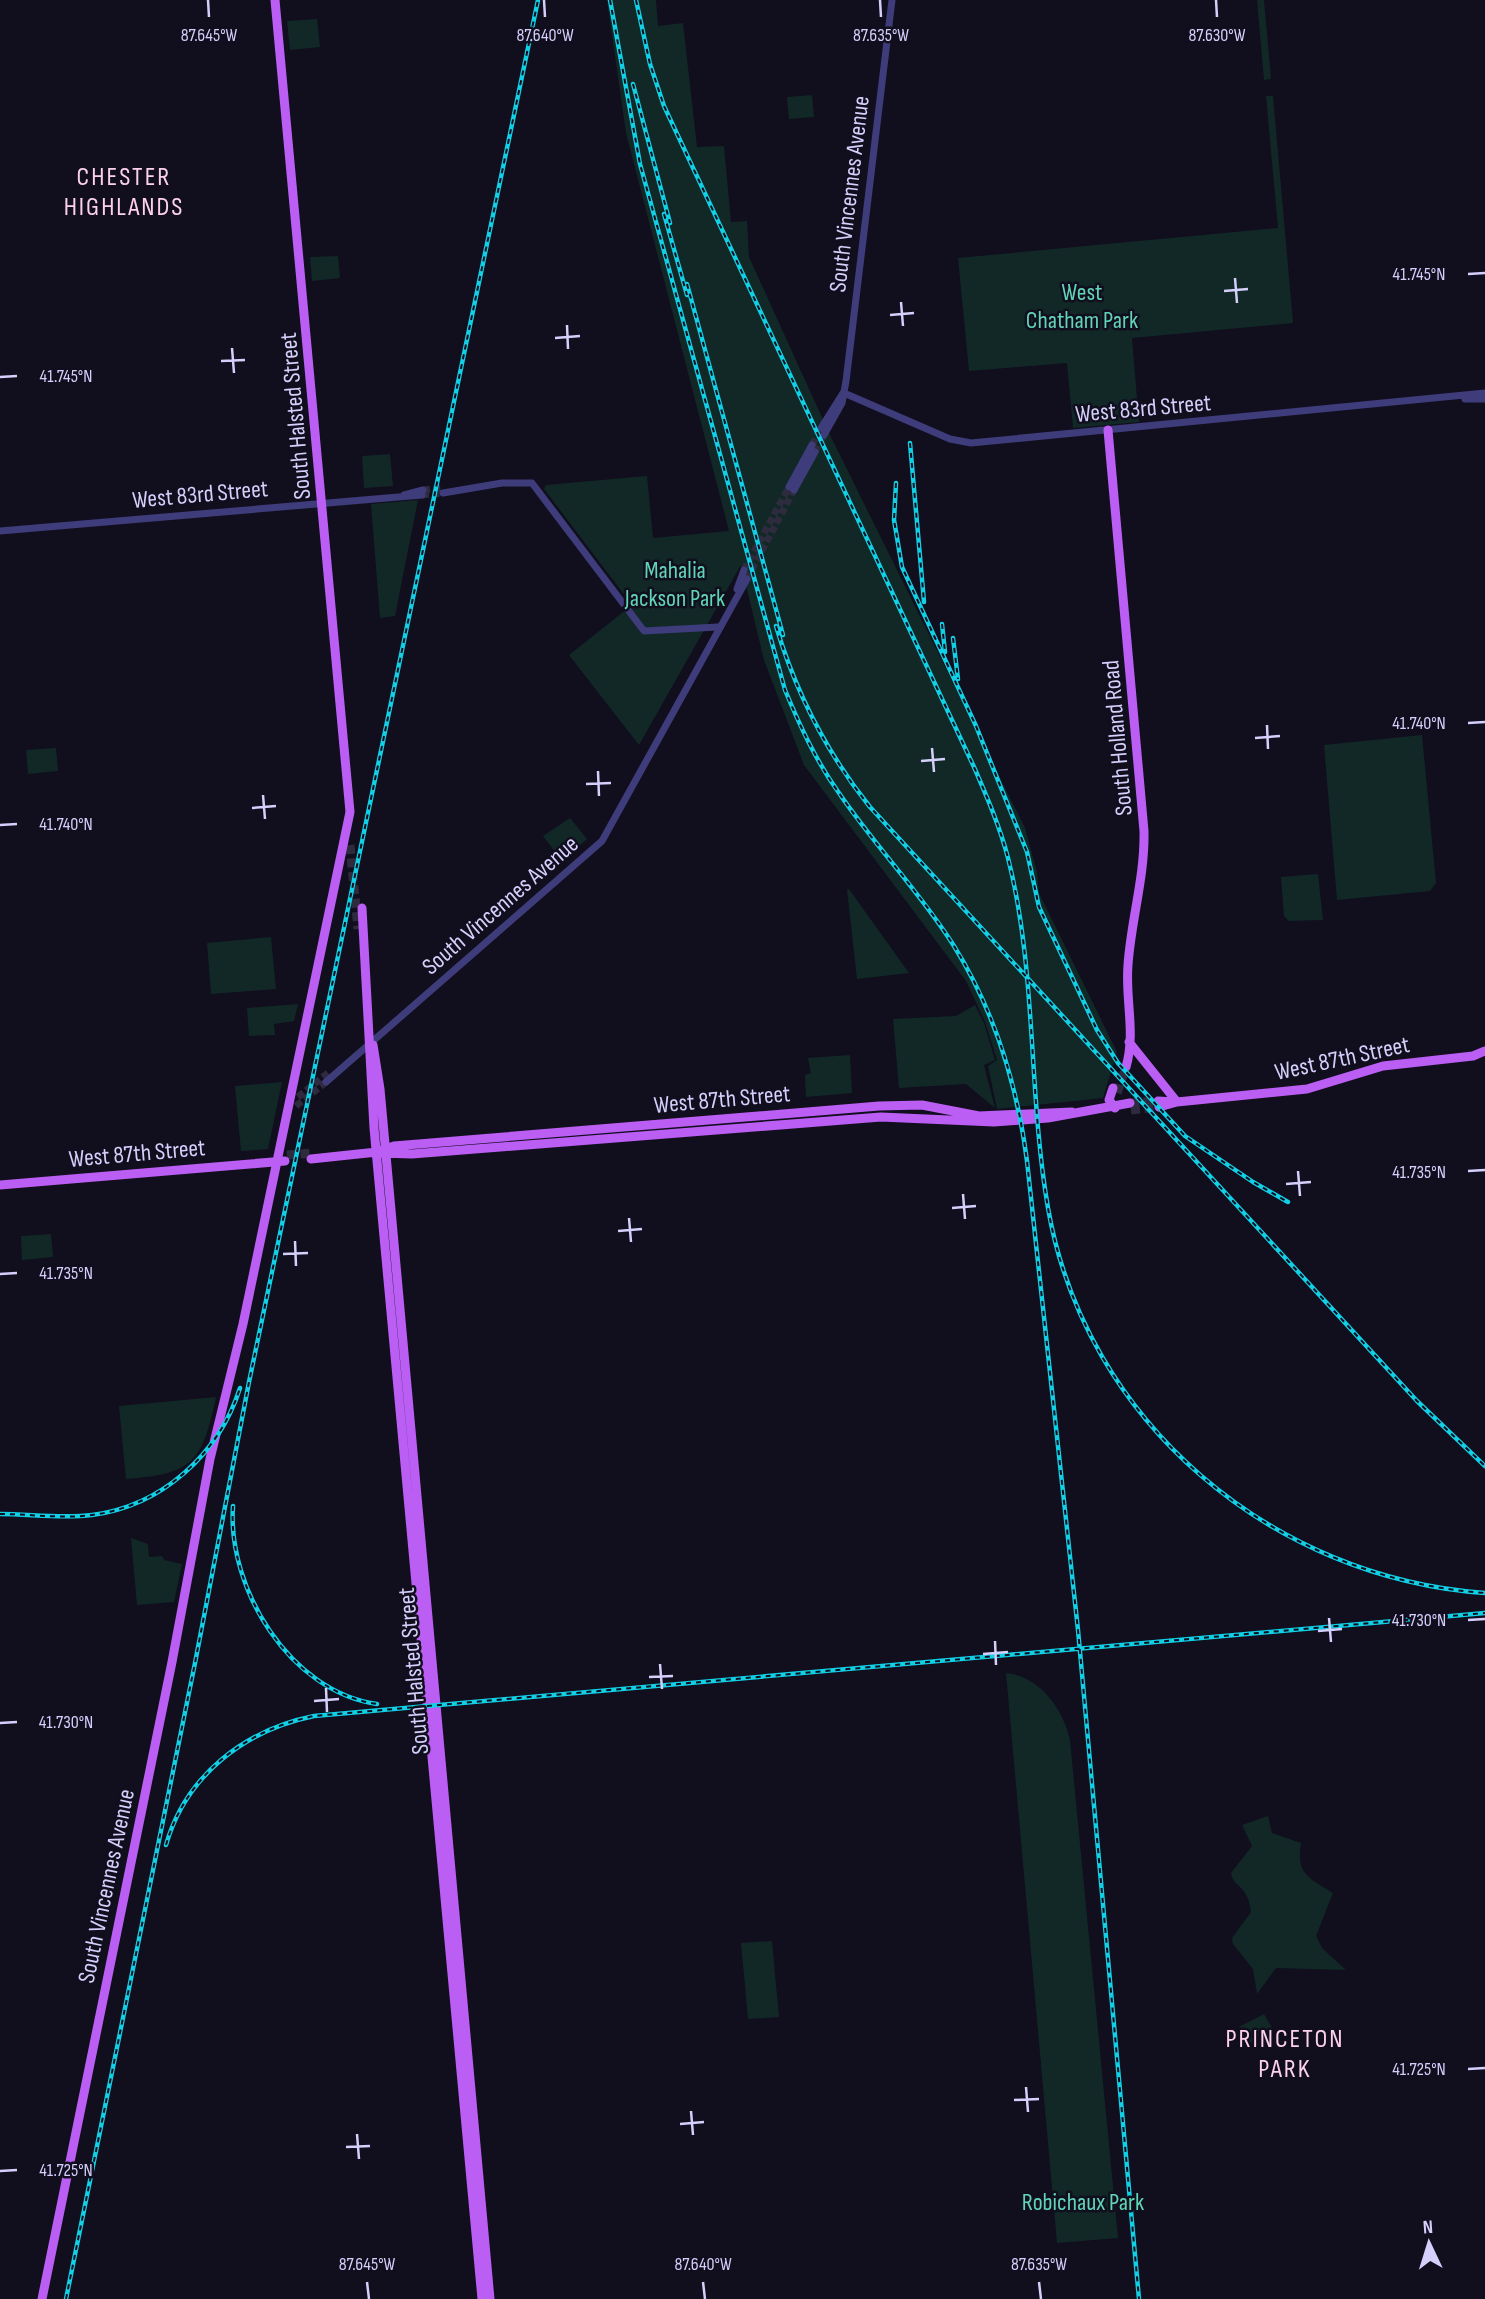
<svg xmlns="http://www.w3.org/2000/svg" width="1485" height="2299" font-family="'Sofia Sans Condensed',sans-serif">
<rect width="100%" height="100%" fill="#110e1e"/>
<path fill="#112827" d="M607,0H656L658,26L683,23L697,147L724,146L731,222L747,221L749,257L830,435L1025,828L1037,872L1039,893L1117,1052L1103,1098L997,1109L988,1066L997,1060L985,1022L966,981L804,765L764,660L741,565L639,745L569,655L632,605L544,489L546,485L647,476L653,538L729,531L626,133Z
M1257,0H1264L1271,79L1264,80Z
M317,19L320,47L290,50L287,21Z
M812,95L814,117L789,119L787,97Z
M1266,96H1273L1293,323L1132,338L1139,422L1073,428L1067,363L969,371L958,258L1278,228Z
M338,256L340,278L312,281L310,257Z
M390,454L393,486L364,488L362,456Z
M418,500L395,616L380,618L371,504Z
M1422,735L1436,883L1430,891L1337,900L1324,745Z
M56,748L58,771L28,774L26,750Z
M570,818L587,839L562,861L543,836Z
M1318,874L1323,920L1289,921L1284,916L1281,877Z
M847,889H849L909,973L857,979Z
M271,937L276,989L211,994L207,943Z
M298,1004L294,1021L274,1024L275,1035L249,1036L247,1008Z
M975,1005L984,1023L995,1060L984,1065L995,1108L966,1084L899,1088L893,1019L956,1016Z
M850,1055L852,1093L806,1097L805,1075L811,1073L808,1058Z
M282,1082L268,1149L241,1151L235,1086Z
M51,1234L53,1257L22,1260L21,1236Z
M216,1397C202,1462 194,1474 126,1479L119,1406Z
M131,1538L148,1544L149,1557L162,1556L164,1560L182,1564L174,1602L137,1605Z
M1006,1673C1041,1677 1063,1709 1070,1740L1118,2238L1057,2243Z
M1268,1816L1272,1833L1301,1843C1296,1874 1308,1877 1333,1893L1316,1936L1322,1948L1346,1970L1276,1968L1257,1994L1253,1969L1233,1944L1232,1938L1251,1912C1248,1884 1233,1888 1231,1873L1252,1846L1242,1825Z
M772,1941L779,2017L748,2019L741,1943Z
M1264,2014L1274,2031L1249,2044L1239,2027Z"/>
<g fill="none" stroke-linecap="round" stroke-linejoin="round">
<path stroke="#2e2b3f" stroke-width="7" stroke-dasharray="7 3.5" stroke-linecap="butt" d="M812,445L821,428
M815,452L824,435
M423,490L444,488
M422,495L443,493
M744,570L789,487
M747,579L794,490
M298,1097L328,1073
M296,1106L326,1082"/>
<path stroke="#2e2b3f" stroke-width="9" stroke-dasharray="9 4.5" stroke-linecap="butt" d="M350,845L358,929
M1117,1093L1126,1067
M1130,1103L1158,1101
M1131,1110L1159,1107
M287,1155L312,1153"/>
<path stroke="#3e3c7a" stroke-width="7" d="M844,393L950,439L971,443L1485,393
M1465,399H1485
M821,428L843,393
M824,435L842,403L846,381L892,0
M789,487L812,445
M794,490L815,452
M443,493L502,483H532L644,631L718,627
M404,495L423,490
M0,531L422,495
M737,589L744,570
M326,1082L602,841L747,579"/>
<path stroke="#bb5ef3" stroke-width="9" d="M1108,430L1144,831C1145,877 1131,920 1128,965C1125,999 1136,1033 1126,1067
M362,908L374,1128L482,2299
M1129,1042L1177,1102
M373,1045L380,1089L490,2299
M1113,1088L1109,1100L1115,1108
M1158,1101L1175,1102
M1159,1107L1177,1102L1307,1089L1383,1066L1473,1056L1485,1051
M380,1153L412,1154L881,1117L994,1122L1048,1118L1130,1103
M311,1159L377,1152L394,1146L879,1106L922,1105L979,1116L1072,1112
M0,1185L285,1161
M42,2299L172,1662L210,1459L243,1324L350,812L275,0"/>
<g stroke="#11d0e5" stroke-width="4.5">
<path id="rail" d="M610,0L640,164L785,690C800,726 816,761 839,793C875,846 920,892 954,946C995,1012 1017,1084 1027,1161L1078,1630L1139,2299
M636,0L650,64L664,106L974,767C987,797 1000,827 1008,858C1037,972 1028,1093 1048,1208C1085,1422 1272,1578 1485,1593
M633,84L670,223
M664,214L687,295
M687,284L783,635
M910,443L924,602
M896,483L894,520L902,567L976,726L1027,852L1039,907L1097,1030L1118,1063L1185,1136L1253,1182L1288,1202
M942,624L945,652
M776,626C796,693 826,752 870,807L1417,1401L1485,1466
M953,638L958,679
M233,1506C227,1588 290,1692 377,1704
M0,1514C30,1514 62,1519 92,1515C162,1506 219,1454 240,1388
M166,1845C186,1775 245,1730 314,1716L1485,1613
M66,2299L195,1663L249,1382L538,0"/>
</g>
<use href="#rail" stroke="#110e1e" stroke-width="2" stroke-dasharray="5" stroke-linecap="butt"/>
</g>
<path fill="none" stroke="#d4cffb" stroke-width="2.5" d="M208,0L209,17M544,0L545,17M880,0L881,17M1216,0L1217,17M1468,274L1485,273M1235,278L1237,303M1224,291L1248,289M901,302L903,326M890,315L914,313M567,325L568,349M555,338L580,336M232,348L234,373M221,361L245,360M0,377L17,376M1468,723L1485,722M1267,725L1268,749M1255,738L1280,736M932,748L934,772M921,761L945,759M598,771L599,796M586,784L611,783M263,795L265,819M252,808L276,806M0,825L17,824M1298,1171L1300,1196M1468,1171L1485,1170M1286,1184L1311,1182M963,1194L965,1219M952,1208L976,1206M629,1218L631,1242M618,1231L642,1229M295,1241L296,1266M283,1254L308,1253M0,1274L17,1273M1329,1618L1331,1642M1468,1620L1485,1619M1318,1631L1342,1629M995,1641L996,1665M983,1654L1008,1652M660,1664L662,1689M649,1677L673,1676M326,1688L327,1712M314,1701L339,1699M0,1723L17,1722M1468,2069L1485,2068M1026,2087L1028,2112M1014,2100L1039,2099M691,2111L693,2135M680,2124L704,2122M357,2134L359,2159M346,2147L370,2146M0,2171L17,2170M367,2282L369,2299M703,2282L705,2299M1039,2282L1041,2299"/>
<g text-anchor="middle" stroke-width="5" stroke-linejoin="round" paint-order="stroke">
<g font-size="24" fill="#d4cffb" stroke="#110e1e">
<text transform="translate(849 194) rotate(-83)" y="8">South Vincennes Avenue</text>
<text transform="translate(1143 408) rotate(-5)" y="8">West 83rd Street</text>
<text transform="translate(295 416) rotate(-95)" y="8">South Halsted Street</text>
<text transform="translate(200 494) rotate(-5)" y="8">West 83rd Street</text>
<text transform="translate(1117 738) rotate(-95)" y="8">South Holland Road</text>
<text transform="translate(500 905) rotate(-41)" y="8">South Vincennes Avenue</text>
<text transform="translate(1342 1058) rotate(-12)" y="8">West 87th Street</text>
<text transform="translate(722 1099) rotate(-5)" y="8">West 87th Street</text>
<text transform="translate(137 1153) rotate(-5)" y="8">West 87th Street</text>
<text transform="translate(413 1671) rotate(-95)" y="8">South Halsted Street</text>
<text transform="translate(106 1886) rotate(-78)" y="8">South Vincennes Avenue</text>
</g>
<g font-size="24" fill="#61d5b8" stroke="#110e1e">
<text x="1082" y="300">West<tspan x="1082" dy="28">Chatham Park</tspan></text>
<text x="675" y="578">Mahalia<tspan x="675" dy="28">Jackson Park</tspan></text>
<text x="1083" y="2210">Robichaux Park</text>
</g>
<g font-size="26" letter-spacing="2" fill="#fcd1ec" stroke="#110e1e">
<text x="124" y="185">CHESTER<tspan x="124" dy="30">HIGHLANDS</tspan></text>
<text x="1285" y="2047">PRINCETON<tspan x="1285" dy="30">PARK</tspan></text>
</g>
</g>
<g font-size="18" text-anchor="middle" fill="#d4cffb" stroke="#110e1e" stroke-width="5" stroke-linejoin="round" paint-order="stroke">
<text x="209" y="41">87.645°W</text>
<text x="545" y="41">87.640°W</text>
<text x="881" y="41">87.635°W</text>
<text x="1217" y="41">87.630°W</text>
<text x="1419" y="280">41.745°N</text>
<text x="66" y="382">41.745°N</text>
<text x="1419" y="729">41.740°N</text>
<text x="66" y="830">41.740°N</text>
<text x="1419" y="1178">41.735°N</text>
<text x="66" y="1279">41.735°N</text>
<text x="1419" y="1626">41.730°N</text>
<text x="66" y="1728">41.730°N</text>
<text x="1419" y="2075">41.725°N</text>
<text x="66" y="2176">41.725°N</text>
<text x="367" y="2270">87.645°W</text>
<text x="703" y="2270">87.640°W</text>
<text x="1039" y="2270">87.635°W</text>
</g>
<g transform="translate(1429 2243) rotate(356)" stroke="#110e1e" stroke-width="5" paint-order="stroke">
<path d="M0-5L12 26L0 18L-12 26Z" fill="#d4cffb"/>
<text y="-10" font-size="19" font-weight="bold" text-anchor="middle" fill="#d4cffb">N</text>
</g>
</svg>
